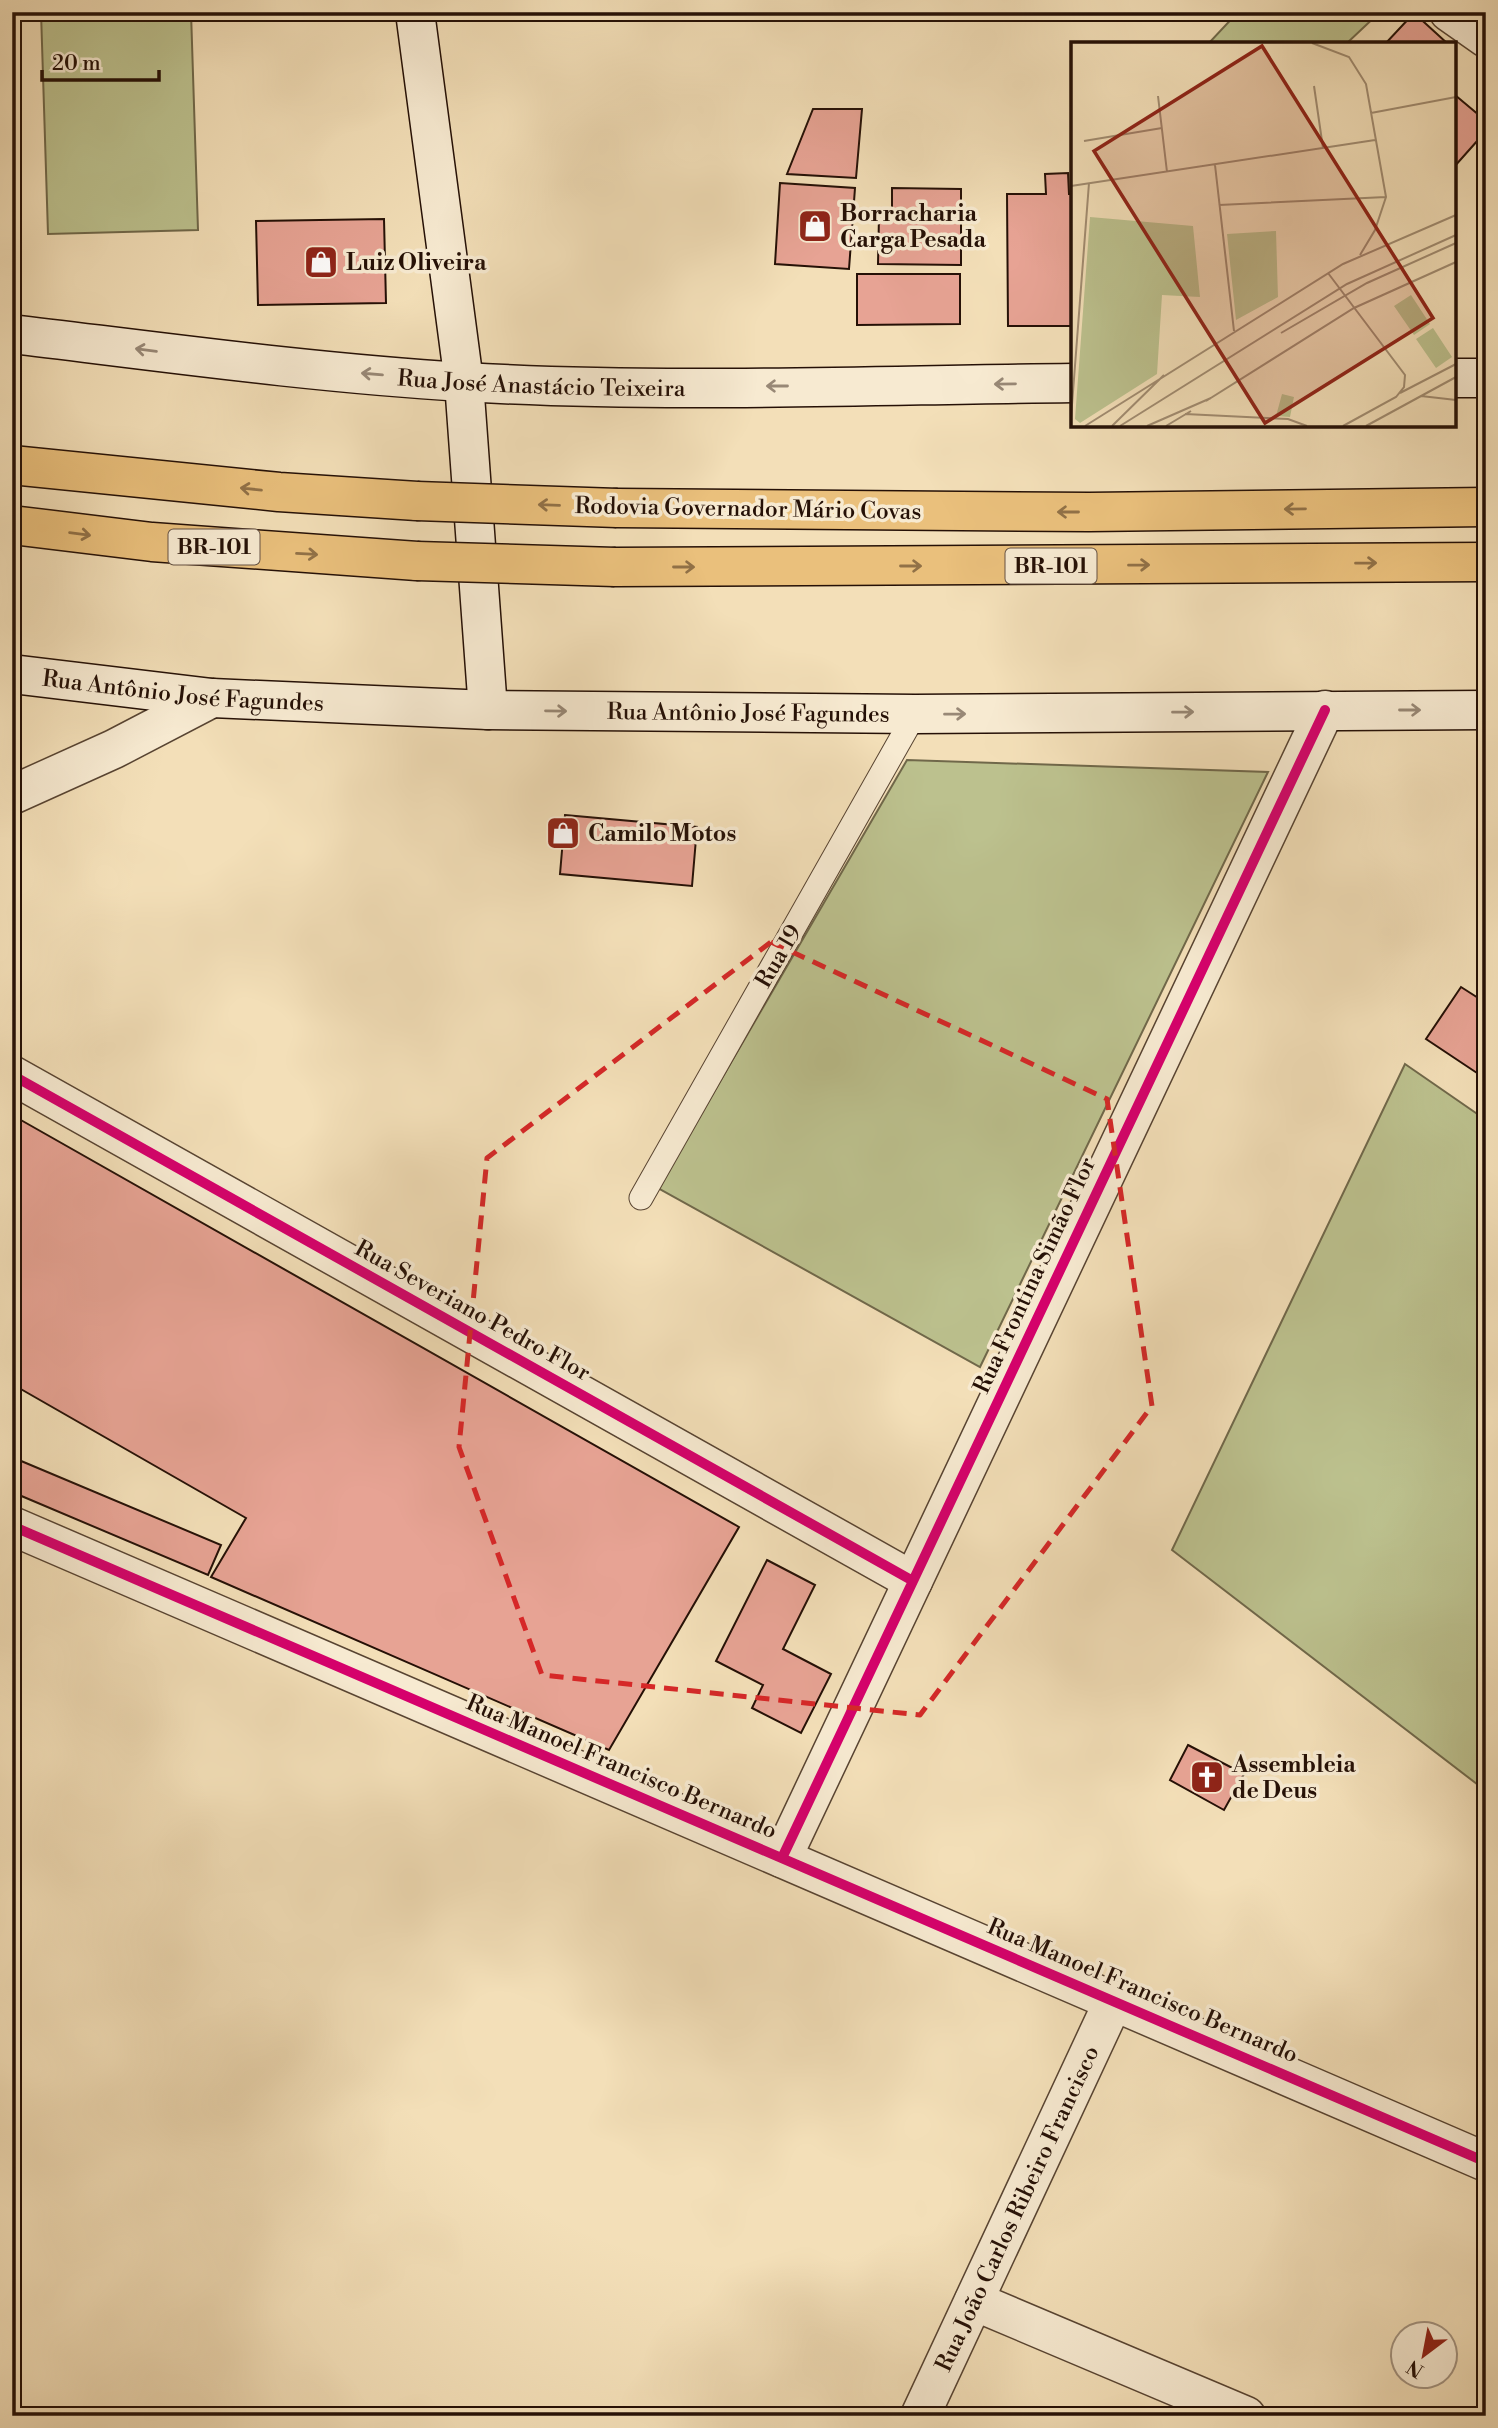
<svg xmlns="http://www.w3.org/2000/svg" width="1498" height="2428" font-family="'Libre Bodoni',serif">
<rect width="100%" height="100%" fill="#f3dfb8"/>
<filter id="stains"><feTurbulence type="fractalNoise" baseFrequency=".00286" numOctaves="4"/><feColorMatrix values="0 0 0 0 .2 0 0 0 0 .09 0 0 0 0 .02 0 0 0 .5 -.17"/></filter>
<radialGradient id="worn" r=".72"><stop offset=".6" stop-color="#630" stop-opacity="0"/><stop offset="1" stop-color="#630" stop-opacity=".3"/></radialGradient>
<path fill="#bcc18e" stroke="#70684a" stroke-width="2" d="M41,12H191L198,230L48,234Z
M1238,12H1380L1346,44H1208Z
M907,760L1268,772L980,1367L658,1188Z
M1405,1064L1486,1120V1791L1172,1550Z"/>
<path fill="#e7a394" stroke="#251006" stroke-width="2" d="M1414,13L1448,44H1385Z
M1455,95L1486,121V131L1454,167Z
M813,109H862L856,178L787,174Z
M1068,173L1069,194H1073V326H1008L1007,194H1046L1045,174Z
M780,183L855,188L849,269L775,264Z
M892,188L961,189V265L878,264L879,216H892Z
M384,219L386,303L258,305L256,221Z
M857,274H960V324L857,325Z
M565,815L697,827L692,886L560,874Z
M1461,987L1486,1003V1079L1426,1039Z
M12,1115L739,1527L609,1750L211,1577L246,1518L12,1384Z
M14,1458L221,1545L208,1575L12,1492Z
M767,1560L815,1585L783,1649L831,1674L801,1733L752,1708L763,1685L716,1661Z
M1188,1745L1244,1774L1224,1810L1170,1780Z"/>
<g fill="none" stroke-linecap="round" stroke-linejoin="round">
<g stroke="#584432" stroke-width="25">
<path id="service" d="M641,1198L915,714"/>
</g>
<g stroke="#584432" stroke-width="41">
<g id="minor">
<path d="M1449,12L1486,38"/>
<path d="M12,1075L913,1581"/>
<path d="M12,1526L1486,2162"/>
<path d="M782,1858L1325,710"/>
<path d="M974,2301L1246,2416"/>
<path id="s1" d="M920,2416L1114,2000"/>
</g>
</g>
<g stroke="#584432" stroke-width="41">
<path id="tertiary" d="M12,795L114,749L212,698"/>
</g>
<g stroke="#251006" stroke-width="41">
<g id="secondary">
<path d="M415,12L464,382L488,710"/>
<path id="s2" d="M12,334C162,352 313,373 464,382C666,394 870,385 1073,383"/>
<path d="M1454,378H1486"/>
<path id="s3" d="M12,674L212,698L488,710L915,714L1486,710"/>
</g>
</g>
<g stroke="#251006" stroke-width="41">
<path id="motorway" d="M12,465L279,492L417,501
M617,508L1089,512L1486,507
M12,525L152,542L417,561
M615,567L1486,562"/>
</g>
<use href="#service" stroke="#f7ead1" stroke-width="23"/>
<use href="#minor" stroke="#f7ead1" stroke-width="38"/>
<use href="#tertiary" stroke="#f7ead1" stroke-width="38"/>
<use href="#secondary" stroke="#f7ead1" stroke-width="38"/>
<use href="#motorway" stroke="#eac07c" stroke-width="38"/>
<g stroke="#251006" stroke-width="41" stroke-linecap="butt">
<path id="motorway-bridge" d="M417,501L617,508
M417,561L615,567"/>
</g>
<use href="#motorway-bridge" stroke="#eac07c" stroke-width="38"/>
<g stroke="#f7ead1" stroke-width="15">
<path id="cycleway" d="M12,1075L913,1581
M12,1526L1486,2162
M782,1858L1325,710"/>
</g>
<use href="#cycleway" stroke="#d6006c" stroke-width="10"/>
</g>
<defs><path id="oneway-shaft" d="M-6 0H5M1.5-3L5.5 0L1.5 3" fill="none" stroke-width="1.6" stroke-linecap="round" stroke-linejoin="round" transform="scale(1.75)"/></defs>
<g stroke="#988876">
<use href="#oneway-shaft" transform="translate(146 350) rotate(-173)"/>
<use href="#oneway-shaft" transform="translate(372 374) rotate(-175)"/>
<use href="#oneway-shaft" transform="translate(1005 384) rotate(179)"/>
<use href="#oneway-shaft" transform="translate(777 386) rotate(180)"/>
<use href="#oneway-shaft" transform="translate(1410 710)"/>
<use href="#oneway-shaft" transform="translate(556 711) rotate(1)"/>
<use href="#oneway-shaft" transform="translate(1183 712) rotate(-1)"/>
<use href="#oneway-shaft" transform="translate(955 714) rotate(-1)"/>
</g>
<g stroke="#917147">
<use href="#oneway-shaft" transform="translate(251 489) rotate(-174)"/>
<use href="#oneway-shaft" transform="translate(549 505) rotate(-178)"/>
<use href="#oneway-shaft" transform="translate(1295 509) rotate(179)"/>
<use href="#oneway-shaft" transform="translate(1068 512) rotate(-180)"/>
<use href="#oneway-shaft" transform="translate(80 534) rotate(7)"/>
<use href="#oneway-shaft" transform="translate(307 554) rotate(3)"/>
<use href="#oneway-shaft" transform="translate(1366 563) rotate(-1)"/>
<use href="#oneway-shaft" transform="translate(1139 565) rotate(-1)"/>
<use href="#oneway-shaft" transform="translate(911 566)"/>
<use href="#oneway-shaft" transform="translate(684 567)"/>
</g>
<path fill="none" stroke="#d62828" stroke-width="5" stroke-dasharray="14 9" stroke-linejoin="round" d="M771,942L1107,1099L1152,1406L920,1715L542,1675L459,1447L487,1158Z"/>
<defs>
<g id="shop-square" transform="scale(1.75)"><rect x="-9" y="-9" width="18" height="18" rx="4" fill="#8f2418" stroke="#f7ead1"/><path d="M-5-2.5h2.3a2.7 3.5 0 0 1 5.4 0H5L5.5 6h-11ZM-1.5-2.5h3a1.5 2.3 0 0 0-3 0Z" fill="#fff"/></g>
<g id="church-square" transform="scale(1.75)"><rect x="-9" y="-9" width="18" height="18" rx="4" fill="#8f2418" stroke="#f7ead1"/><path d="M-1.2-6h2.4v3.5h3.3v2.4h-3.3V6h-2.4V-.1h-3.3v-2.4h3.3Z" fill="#fff"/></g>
</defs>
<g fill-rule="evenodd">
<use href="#shop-square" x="815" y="226"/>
<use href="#shop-square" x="321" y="262"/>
<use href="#shop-square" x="563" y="833"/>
<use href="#church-square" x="1207" y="1777"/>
</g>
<g text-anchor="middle" stroke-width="7" stroke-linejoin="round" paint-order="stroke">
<g fill="#f7ead1" stroke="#645143" stroke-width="2">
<rect x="168.5" y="529.5" width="91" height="35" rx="5"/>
<rect x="1005.5" y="548.5" width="91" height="35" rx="5"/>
</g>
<g font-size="21" font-weight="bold" fill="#251006">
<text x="214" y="554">BR-101</text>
<text x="1051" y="573">BR-101</text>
</g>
<g font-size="23" font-weight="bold" fill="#251006" stroke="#f7ead1" text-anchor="start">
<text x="840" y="221">Borracharia<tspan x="840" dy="26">Carga Pesada</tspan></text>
<text x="346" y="270">Luiz Oliveira</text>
<text x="588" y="841">Camilo Motos</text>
<text x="1232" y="1772">Assembleia<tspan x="1232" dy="26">de Deus</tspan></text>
</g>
<g font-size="23" fill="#251006" stroke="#f7ead1">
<text dy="8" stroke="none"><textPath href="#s2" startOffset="532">Rua José Anastácio Teixeira</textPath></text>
<text transform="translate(748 508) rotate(1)" y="8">Rodovia Governador Mário Covas</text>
<text dy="8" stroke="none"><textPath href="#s3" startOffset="172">Rua Antônio José Fagundes</textPath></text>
<text dy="8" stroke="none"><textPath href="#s3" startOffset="738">Rua Antônio José Fagundes</textPath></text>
<text transform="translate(778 956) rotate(-60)" y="8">Rua 19</text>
<text transform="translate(1034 1275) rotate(-65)" y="8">Rua Frontina Simão Flor</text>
<text transform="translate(473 1310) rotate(29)" y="8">Rua Severiano Pedro Flor</text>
<text transform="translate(622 1766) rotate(23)" y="8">Rua Manoel Francisco Bernardo</text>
<text transform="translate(1143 1990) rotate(23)" y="8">Rua Manoel Francisco Bernardo</text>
<text dy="8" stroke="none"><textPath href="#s1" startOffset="229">Rua João Carlos Ribeiro Francisco</textPath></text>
</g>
</g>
<g transform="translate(1071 42)">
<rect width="385" height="385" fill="#f3dfb8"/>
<path d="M19,175L122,184L129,255L91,253L86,332L9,381L4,377ZM205,189L207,255L165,278L156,192ZM340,253L359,282L343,293L323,264ZM362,286L381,315L365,326L345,297ZM211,352L223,355L219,375L205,374Z" fill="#bcc18e"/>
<path fill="none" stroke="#a18c71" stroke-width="2" d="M241,1L278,15L295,42L315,155L304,188L289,213M243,44L252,106M87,54L96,130M300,71L385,55M13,99L91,86M144,123L163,289M0,144L304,98M148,163L315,155M257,231L334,333L333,345L325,355L272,384M210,291L296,241L385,201M329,351L385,322M350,354L385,358M135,359L283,266L385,220M114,372L217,377L236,384M0,376L18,141M14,384L272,222L385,173M41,384L93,333M49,384L276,242L385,193M76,384L140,356M95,384L120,369M295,384L385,335"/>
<path fill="#8f2418" fill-opacity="0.15" stroke="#8f2418" stroke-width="3.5" d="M191,4L362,276L194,381L23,109Z"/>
<rect width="385" height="385" fill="none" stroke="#251006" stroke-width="3.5"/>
</g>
<rect width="1498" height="2428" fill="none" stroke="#f3dfb8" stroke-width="42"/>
<rect x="14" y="14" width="1470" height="2400" fill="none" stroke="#251006" stroke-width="3.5"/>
<rect x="21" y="21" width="1456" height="2386" fill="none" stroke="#251006" stroke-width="2"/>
<g transform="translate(1424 2355) rotate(212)"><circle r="33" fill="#f7ead1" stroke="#a39380" stroke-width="2"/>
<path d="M0-5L12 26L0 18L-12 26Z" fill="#8f2418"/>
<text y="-10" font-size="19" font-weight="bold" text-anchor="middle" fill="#251006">N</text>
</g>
<path d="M42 70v10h117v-10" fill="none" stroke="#251006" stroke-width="3.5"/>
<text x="52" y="70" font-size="21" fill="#251006" stroke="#f7ead1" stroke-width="5" paint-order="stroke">20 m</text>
<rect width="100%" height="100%" filter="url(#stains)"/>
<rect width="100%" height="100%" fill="url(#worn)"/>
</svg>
